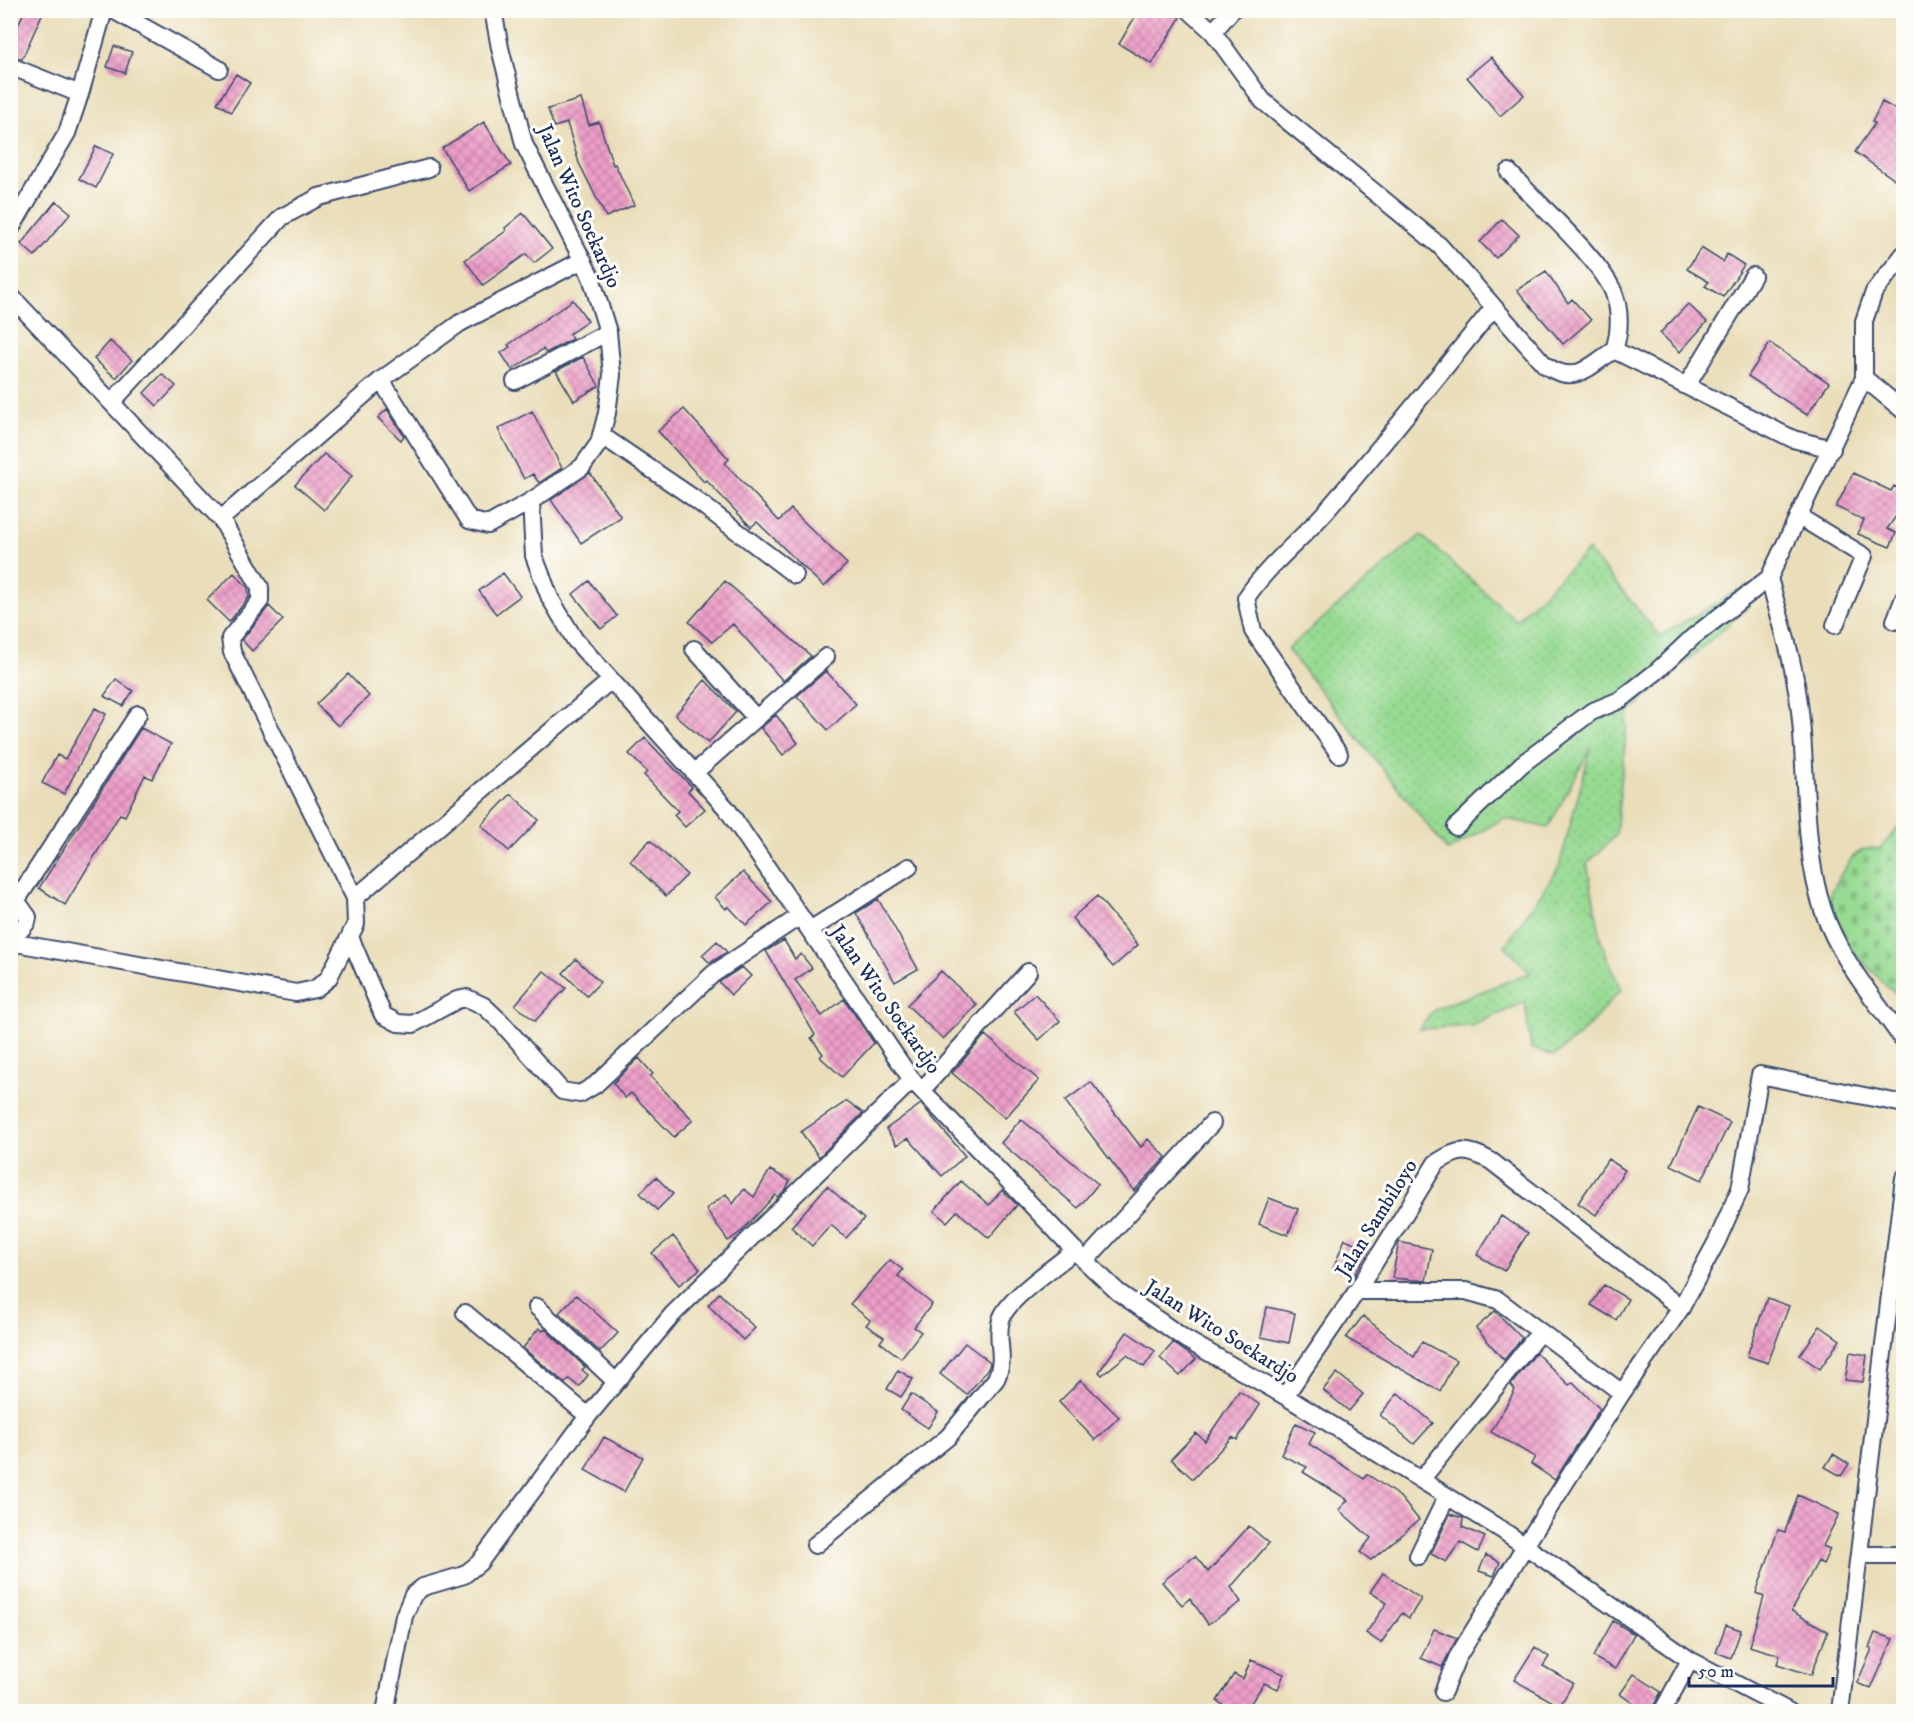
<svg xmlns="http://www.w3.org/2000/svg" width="1914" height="1722" font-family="'IM FELL DW Pica',serif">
<defs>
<pattern id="green-dots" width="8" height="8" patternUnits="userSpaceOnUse" patternTransform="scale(1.5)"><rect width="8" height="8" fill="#97da92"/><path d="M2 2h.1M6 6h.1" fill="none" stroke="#82bb80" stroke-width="1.8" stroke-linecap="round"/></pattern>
<pattern id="cemetery-stones" width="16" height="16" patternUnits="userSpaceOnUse" patternTransform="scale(1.5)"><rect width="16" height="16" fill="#97da92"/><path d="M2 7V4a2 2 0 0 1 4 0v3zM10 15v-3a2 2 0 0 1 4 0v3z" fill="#82bb80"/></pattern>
<pattern id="building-cross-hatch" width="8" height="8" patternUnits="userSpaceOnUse" patternTransform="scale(1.5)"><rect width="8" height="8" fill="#ee9ec8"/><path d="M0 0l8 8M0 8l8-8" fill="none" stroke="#c081a6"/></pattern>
</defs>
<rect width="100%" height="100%" fill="#fdfcf7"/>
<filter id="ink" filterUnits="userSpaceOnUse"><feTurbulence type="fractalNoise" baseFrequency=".0167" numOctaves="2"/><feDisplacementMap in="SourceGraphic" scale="12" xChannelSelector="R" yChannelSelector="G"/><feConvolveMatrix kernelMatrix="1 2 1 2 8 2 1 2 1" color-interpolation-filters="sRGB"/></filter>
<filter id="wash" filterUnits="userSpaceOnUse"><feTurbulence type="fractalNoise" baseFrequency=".008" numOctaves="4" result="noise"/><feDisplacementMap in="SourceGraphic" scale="24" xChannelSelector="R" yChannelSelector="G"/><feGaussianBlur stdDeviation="1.35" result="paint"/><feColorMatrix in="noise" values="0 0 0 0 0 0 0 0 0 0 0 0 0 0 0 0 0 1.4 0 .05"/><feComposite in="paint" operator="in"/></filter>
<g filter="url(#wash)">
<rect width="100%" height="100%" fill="#eadeba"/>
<path fill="url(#green-dots)" stroke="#598478" stroke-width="1.5" d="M1421,535L1516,620L1588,550L1660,636L1748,585V607L1628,713L1616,835L1587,864L1602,944L1621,990L1581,1034L1554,1056L1531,1048L1525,1002L1472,1026L1419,1029L1435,1009L1530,973L1505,946L1559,867L1591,747L1548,828L1504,818L1448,851L1287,649Z"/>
<path fill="url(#cemetery-stones)" stroke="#598478" stroke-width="1.5" d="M1903,821V998L1888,988L1850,948L1827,898C1842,879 1849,842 1880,849Z"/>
<g id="blocks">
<path fill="url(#building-cross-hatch)" d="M25,10H44L22,59L10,54V42Z
M1139,10H1168L1180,18L1152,64L1119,44Z
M114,46L132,52L125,73L107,67Z
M1491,57L1524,95L1500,116L1467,77Z
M236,74L250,83L231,112L217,103Z
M581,99L589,125L599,122L613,165L615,164L634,205L606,217L579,163L567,123L554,127L548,109Z
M1882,102L1904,114V186L1855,152L1875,123L1872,122Z
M484,122L511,165L469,191L442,148Z
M96,146L113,154L96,188L79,179Z
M56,201L71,213L35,256L21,244Z
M523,213L552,249L534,263L526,254L483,285L465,260L506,231L505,228Z
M1502,219L1519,235L1496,258L1480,242Z
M1701,248L1723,262L1727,254L1744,265L1723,297L1705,286L1709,282L1687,269Z
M1546,271L1568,303L1572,299L1591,320L1563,344L1517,290Z
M573,300L588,321L569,334L572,339L546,353L543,349L512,370L501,353L510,347L508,345Z
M1688,304L1707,322L1680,352L1660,333Z
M110,341L132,360L116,378L94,359Z
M1770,343L1829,383L1807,415L1748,376Z
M583,357L599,386L574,401L556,371Z
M162,374L176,386L157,406L144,393Z
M387,409L404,436L401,440L378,418Z
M684,409L729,459L725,463L779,521L791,509L847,564L824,587L757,522L751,527L706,480L704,482L658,431Z
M532,411L562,468L539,483L533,474L524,479L498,429Z
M324,454L352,476L324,510L295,485Z
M590,473L621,517L581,543L551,500Z
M1853,473L1891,491L1894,486L1904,492V505L1887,529L1896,533L1890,547L1858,534L1864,520L1836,507Z
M234,573L248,588L249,597L229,622L207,600Z
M503,573L520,596L496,614L479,591Z
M589,581L617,616L601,629L573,594Z
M725,581L811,656L783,681L733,624L712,642L689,622Z
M269,606L283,620L252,651L242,640Z
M826,671L856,704L828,730L797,696Z
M348,674L369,696L338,726L316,704Z
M116,679L133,691L123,706L104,696Z
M705,680L736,712L708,743L675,715Z
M95,708L106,714L64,794L42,783L57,755L65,759Z
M776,715L798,743L783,755L761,728Z
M141,728L171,744L152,779L145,775L125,816L120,814L65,905L39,888Z
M645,738L692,787L688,791L705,809L685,827L674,815L678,811L644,775L647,772L629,754Z
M511,794L539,820L509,851L481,825Z
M650,840L687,875L666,896L630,861Z
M743,872L772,902L746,925L728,906L726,909L715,897Z
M1097,896L1138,945L1113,967L1072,918Z
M878,899L918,969L895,982L856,913Z
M784,940L795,959L801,954L812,968L795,980L822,1016L844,999L874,1043L842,1077L820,1057L823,1054L811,1038L815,1035L766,951Z
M717,941L727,952L710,963L702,955Z
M576,959L600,982L587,996L563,973Z
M742,967L751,976L731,995L719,982Z
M544,971L566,988L535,1021L515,1005Z
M941,971L977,1005L943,1039L907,1005Z
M1035,994L1060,1021L1039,1040L1014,1012Z
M985,1035L1039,1080L1005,1118L952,1073Z
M639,1058L653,1074L650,1076L693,1120L674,1137L631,1093L625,1098L613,1083Z
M1091,1082L1141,1147L1148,1139L1166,1157L1134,1191L1065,1101Z
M847,1101L863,1113L819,1157L801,1132Z
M921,1104L965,1156L942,1176L908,1138L897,1145L886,1129Z
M1698,1107L1730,1122L1702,1180L1671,1165Z
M1021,1119L1098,1184L1078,1208L1001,1143Z
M1608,1159L1625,1170L1596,1215L1578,1203Z
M770,1170L790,1181L786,1189L778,1197L775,1195L742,1231L728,1241L706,1209L726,1194L733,1204L744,1189L754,1197Z
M656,1177L673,1194L657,1210L640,1193Z
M961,1181L989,1205L1002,1190L1017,1205L989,1238L957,1211L947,1222L934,1211Z
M827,1186L864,1219L846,1238L831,1225L812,1246L791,1227Z
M1269,1198L1298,1209L1288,1235L1259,1224Z
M1501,1216L1528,1233L1504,1271L1477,1255Z
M673,1236L700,1269L679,1285L652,1253Z
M1345,1239L1369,1249L1353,1277L1333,1269Z
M1399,1242L1432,1249L1426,1281L1392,1278Z
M890,1260L903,1270L898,1276L932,1304L914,1327L921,1332L901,1358L880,1342L884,1337L866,1325L870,1320L850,1304Z
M1604,1285L1628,1299L1616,1320L1591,1305Z
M719,1293L755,1328L743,1340L708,1305Z
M576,1295L618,1333L600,1352L559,1313Z
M1767,1298L1789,1306L1768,1363L1747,1356Z
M1267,1307L1295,1313L1289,1343L1261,1337Z
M1495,1311L1522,1338L1504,1360L1476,1328Z
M1363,1316L1414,1357L1422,1342L1456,1360L1440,1391L1346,1338Z
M1820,1326L1840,1340L1820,1369L1800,1355Z
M539,1328L543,1331L545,1329L585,1367L582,1370L588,1375L579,1387L569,1379L565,1383L523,1348Z
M1127,1332L1155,1351L1144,1367L1127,1355L1102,1375L1099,1372Z
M965,1343L990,1362L989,1367L967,1395L940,1374Z
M1173,1343L1196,1359L1180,1376L1160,1358Z
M1850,1352L1867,1355L1863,1382L1845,1380Z
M1536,1353L1569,1385L1573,1382L1600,1409L1555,1480L1531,1464L1535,1457L1491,1432L1515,1390L1511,1385Z
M898,1370L913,1379L901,1397L887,1389Z
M1337,1373L1363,1394L1349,1411L1323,1390Z
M1081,1380L1119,1417L1095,1440L1059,1402Z
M1239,1391L1260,1405L1237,1440L1232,1437L1193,1479L1171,1459L1196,1433L1205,1441Z
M1398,1393L1433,1423L1414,1444L1380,1415Z
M911,1394L938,1412L928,1428L901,1410Z
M1296,1423L1315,1432L1309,1444L1364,1479L1367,1474L1400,1497L1419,1520L1371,1560L1360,1552L1371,1538L1339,1510L1348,1500L1303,1472L1307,1467L1281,1455Z
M604,1437L643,1457L624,1492L585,1470Z
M1833,1454L1849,1464L1841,1476L1825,1467Z
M1798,1495L1839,1514L1823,1546L1830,1549L1823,1564L1818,1561L1791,1611L1828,1631L1811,1675L1777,1664L1780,1655L1749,1646L1764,1597L1756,1593L1778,1530L1785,1532Z
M1450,1514L1463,1518L1462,1527L1485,1537L1478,1552L1460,1542L1446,1562L1431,1554Z
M1249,1526L1269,1543L1231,1587L1241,1602L1208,1624L1190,1598L1182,1605L1162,1582L1195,1556L1208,1572Z
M1486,1555L1500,1562L1494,1576L1479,1571Z
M1383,1573L1421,1599L1409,1618L1402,1613L1381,1643L1366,1633L1387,1603L1370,1592Z
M1613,1621L1634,1634L1615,1669L1593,1657Z
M1726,1625L1741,1630L1731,1658L1716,1652Z
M1434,1629L1457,1638L1442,1667L1421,1658Z
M1875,1633L1893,1639L1871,1689L1857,1683L1872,1649L1869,1648Z
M1535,1647L1549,1657L1543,1666L1573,1683L1560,1706L1514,1680Z
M1251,1660L1284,1674L1278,1689L1264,1683L1245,1712H1234L1217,1701L1234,1674L1243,1679Z
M1634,1674L1661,1692L1650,1712H1645L1620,1694Z"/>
</g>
</g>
<g filter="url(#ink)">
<use href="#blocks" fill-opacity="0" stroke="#3a496c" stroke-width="1.5"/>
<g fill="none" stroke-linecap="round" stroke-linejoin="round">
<g stroke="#3a496c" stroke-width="20">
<path id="minor" d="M113,10L219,69
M493,10L500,48L524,144L591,277L608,332L612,375L607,413L599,443L582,467L531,501L534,556L550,598L575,640L727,809L912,1080L1085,1261L1118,1292L1185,1339L1285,1396L1502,1530L1690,1660L1790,1712
M1189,10L1213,32L1263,101L1440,246L1545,365C1575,386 1588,367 1614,350
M1213,32L1232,10
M10,66L80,94L104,10
M1509,172C1536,202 1598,257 1613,291C1621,310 1620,332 1614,350L1793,439L1832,449
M10,230L67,133L80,94
M1904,254L1874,292L1864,321V378L1904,411
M10,295L221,519L260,587V601L230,638L232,652L355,898L356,924L328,979L315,989L296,993L10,942
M381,380L469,520L488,525L531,501
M515,381L608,332
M1687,385L1753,276
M112,402L282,217L319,197L429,168
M601,435L692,497L795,575
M1798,516L1864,556L1835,625
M221,519L381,380L460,323L583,260
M1769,578C1781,622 1795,665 1800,711C1807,774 1803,851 1823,910C1839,958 1875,1000 1904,1041
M1895,621L1904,598
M694,649L756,718
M1339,754L1253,631L1246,598C1268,565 1301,540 1327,510C1384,444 1439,375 1494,307
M694,773L826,657
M1456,827L1522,764L1591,712L1620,700L1656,672L1693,637L1769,578L1864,378
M355,898L611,680
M810,930L909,867
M350,937L383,1015L398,1023L413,1024L457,1000L467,998L484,1006L501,1022L562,1091L580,1094L595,1085L713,974L800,916
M11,942L27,922L28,917L18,903V898L138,714
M922,1090L1028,972
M1085,1261L1212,1123
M1357,1291H1466L1498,1300L1622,1393
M537,1307L616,1382
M465,1313L588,1416
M1285,1396L1357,1291L1436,1163C1460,1148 1466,1148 1491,1161L1681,1308
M1421,1480L1540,1332
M815,1545L948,1437L996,1379C1007,1356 995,1341 1001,1320C1006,1299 1058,1265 1075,1250
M1859,1555H1904
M1418,1556L1447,1496
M1443,1692L1457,1658L1525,1546L1622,1393L1681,1308L1717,1241L1740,1189L1760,1075L1904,1104
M385,1712L404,1616L413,1595L423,1587L464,1575L479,1563L588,1416L672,1315L912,1080
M1662,1712L1690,1660
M1840,1712L1904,1178"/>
</g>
<use href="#minor" stroke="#fff" stroke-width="16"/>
</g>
</g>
<g text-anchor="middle" stroke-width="6" stroke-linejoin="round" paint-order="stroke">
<g font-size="21" fill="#1b2f5e" stroke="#fdfcf7">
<text transform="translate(580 206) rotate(66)" y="7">Jalan Wito Soekardjo</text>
<text transform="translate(886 999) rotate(55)" y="7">Jalan Wito Soekardjo</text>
<text transform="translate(1376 1218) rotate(-58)" y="7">Jalan Sambiloyo</text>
<text transform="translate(1222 1331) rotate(32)" y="7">Jalan Wito Soekardjo</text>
</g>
</g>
<rect width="1914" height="1722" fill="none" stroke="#fdfcf7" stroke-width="36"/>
<path d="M1689 1677v9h144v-9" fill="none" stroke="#1b2f5e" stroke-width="3"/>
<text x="1698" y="1677" font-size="18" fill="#1b2f5e" stroke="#fdfcf7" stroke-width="4.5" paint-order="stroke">50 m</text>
</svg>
